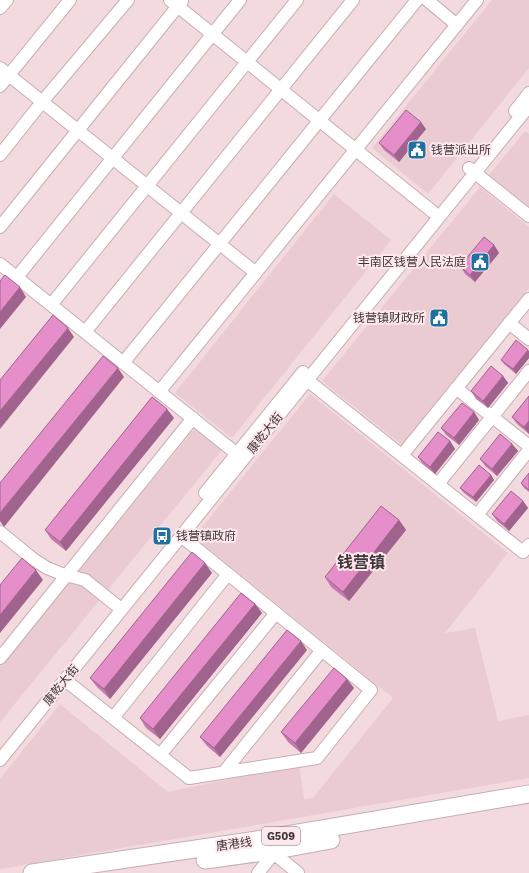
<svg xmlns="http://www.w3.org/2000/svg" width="529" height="873" font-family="'Work Sans','Noto Sans SC',sans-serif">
<rect width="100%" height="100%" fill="#f3dadf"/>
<path fill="#ebcbd2" d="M492,0H529V68L428,194L372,148Z
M525,131L529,134V208L489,175Z
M480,187L529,227V288L402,445L322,381Z
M334,194L391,240L232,438L175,393Z
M310,394L508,553L445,633L475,628L498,721L529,715V778L0,869V779L60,704L168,792L299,764L304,799L313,798L393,698L194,537Z
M195,428L222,450L0,722V666Z"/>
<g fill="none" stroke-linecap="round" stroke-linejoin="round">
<g stroke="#c6aeb3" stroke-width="14">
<path id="minor" d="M170,0L433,212
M427,0L457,25
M0,8L7,0
M0,68L256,273
M0,86L70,0
M515,111L529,93
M0,155L42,102L128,0
M469,168L529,216
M0,227L182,1
M0,264L237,454
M17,277L240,0
M51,305L297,0
M509,323L529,339
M85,332L353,0
M123,363L417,0
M302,376L523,552L529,545
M456,388L529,446
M159,392L477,0
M402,455L529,299
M438,484L529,371
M205,493L303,372
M477,515L529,450
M0,532L33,559L47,568L62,574L85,580L116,605
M0,658L193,418
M65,680L189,778L317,758L371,690L181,536
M113,718L228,574
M160,755L276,613
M0,760L529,106
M224,772L322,650
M269,848L271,851L298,873
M258,873L274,853"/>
</g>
<g stroke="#c6aeb3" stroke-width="19">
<path id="highway" d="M205,860L271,851L331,840
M32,873L263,839L529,794"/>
</g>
<use href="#minor" stroke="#fff" stroke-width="12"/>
<use href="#highway" stroke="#fff" stroke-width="17"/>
</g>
<path fill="#c57aae" d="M426,129L399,162L384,150L379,143Z
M494,245L499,253L475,282L465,274L460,266Z
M529,351V358L516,374L504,364L501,360Z
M503,376L508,383L488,408L476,399L471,391Z
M529,396V434L517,424L512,417Z
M474,412L479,420L459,445L446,435L441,428Z
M174,418L66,551L51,539L45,530Z
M450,441L455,449L435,474L423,464L418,457Z
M512,444L518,451L497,476L485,466L480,459Z
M529,473V492L524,488L521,483Z
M491,475L494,480L476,502L464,493L460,488Z
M523,501L528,508L509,531L497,521L492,514Z
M399,520L406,530L349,601L331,587L325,577Z
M212,573L110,699L97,687L90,678Z
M255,604L262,613L160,739L146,728L140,718Z
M307,650L220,757L207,746L200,737Z
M354,688L301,753L288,742L281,732Z"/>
<path fill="#a0638d" d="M421,122L426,129L399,162L394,155Z
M494,245L499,253L475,282L470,275Z
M20,287L26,297L0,329V312Z
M68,328L74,337L0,429V411Z
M528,350L529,351V358L516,374L513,369Z
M118,368L124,377L4,527L0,521V513Z
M503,376L508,383L488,408L483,401Z
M167,409L174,418L66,551L60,542Z
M474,412L479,420L459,445L454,438Z
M529,421V434L524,427Z
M450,441L455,449L435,474L430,467Z
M512,444L518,451L497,476L492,469Z
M491,475L494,480L476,502L473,497Z
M523,501L528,508L509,531L504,524Z
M399,520L406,530L349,601L343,592Z
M205,563L212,573L110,699L104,689Z
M36,570L43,580L0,633V615Z
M255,604L262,613L160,739L153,729Z
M301,641L307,650L220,757L214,748Z
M347,679L354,688L301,753L295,743Z"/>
<path fill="#e58eca" stroke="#a0638d" d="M406,110L421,122L394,155L379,143Z
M484,237L494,245L470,275L460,266Z
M5,275L20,287L0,312V281Z
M53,315L68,328L0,411V380Z
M516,340L528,350L513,369L501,360Z
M103,356L118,368L0,513V483Z
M491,366L503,376L483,401L471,391Z
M529,396V421L524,427L512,417Z
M152,397L167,409L60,542L45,530Z
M462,403L474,412L454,438L441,428Z
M438,432L450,441L430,467L418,457Z
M500,434L512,444L492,469L480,459Z
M479,465L491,475L473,497L460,488Z
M529,473V490L521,483Z
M511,491L523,501L504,524L492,514Z
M381,506L399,520L343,592L325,577Z
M192,552L205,563L104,689L90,678Z
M22,558L36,570L0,615V585Z
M241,593L255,604L153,729L140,718Z
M287,630L301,641L214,748L200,737Z
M334,668L347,679L295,743L281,732Z"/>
<defs>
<g id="civic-square" transform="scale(1)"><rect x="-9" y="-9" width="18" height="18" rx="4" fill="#2170a2" stroke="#fde9ed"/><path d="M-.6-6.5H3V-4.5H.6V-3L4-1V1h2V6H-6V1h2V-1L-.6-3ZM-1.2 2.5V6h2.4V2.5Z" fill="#fff"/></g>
<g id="bus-square" transform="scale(1)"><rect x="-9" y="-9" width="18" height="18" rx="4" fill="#2170a2" stroke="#fde9ed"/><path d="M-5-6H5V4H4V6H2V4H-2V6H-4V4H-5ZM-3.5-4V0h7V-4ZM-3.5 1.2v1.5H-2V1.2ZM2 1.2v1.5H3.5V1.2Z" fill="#fff"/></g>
</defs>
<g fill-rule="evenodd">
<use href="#civic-square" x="417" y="150"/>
<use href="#civic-square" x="480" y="262"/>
<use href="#civic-square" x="439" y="318"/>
<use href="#bus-square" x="162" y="536"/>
</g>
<g text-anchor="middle" stroke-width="4" stroke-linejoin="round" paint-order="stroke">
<rect fill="#fde9ed" stroke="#786b6e" stroke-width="1" x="262" y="827" width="38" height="18" rx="3"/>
<g font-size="11" font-weight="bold" fill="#3f3538">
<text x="281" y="840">G509</text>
</g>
<g font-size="12" fill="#3f3538" stroke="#fde9ed" text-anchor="start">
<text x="431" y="154">钱营派出所</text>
<text x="466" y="266" text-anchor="end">丰南区钱营人民法庭</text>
<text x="425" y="322" text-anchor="end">钱营镇财政所</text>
<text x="176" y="540">钱营镇政府</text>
</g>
<g font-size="12" fill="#3f3538" stroke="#fde9ed">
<text transform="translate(265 433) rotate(-51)" y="4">康乾大街</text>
<text transform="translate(61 685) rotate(-51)" y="4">康乾大街</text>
<text transform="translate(234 844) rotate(-8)" y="4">唐港线</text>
</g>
<g font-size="16" font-weight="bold" fill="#3f3538" stroke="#fde9ed">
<text x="361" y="568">钱营镇</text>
</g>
</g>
</svg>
